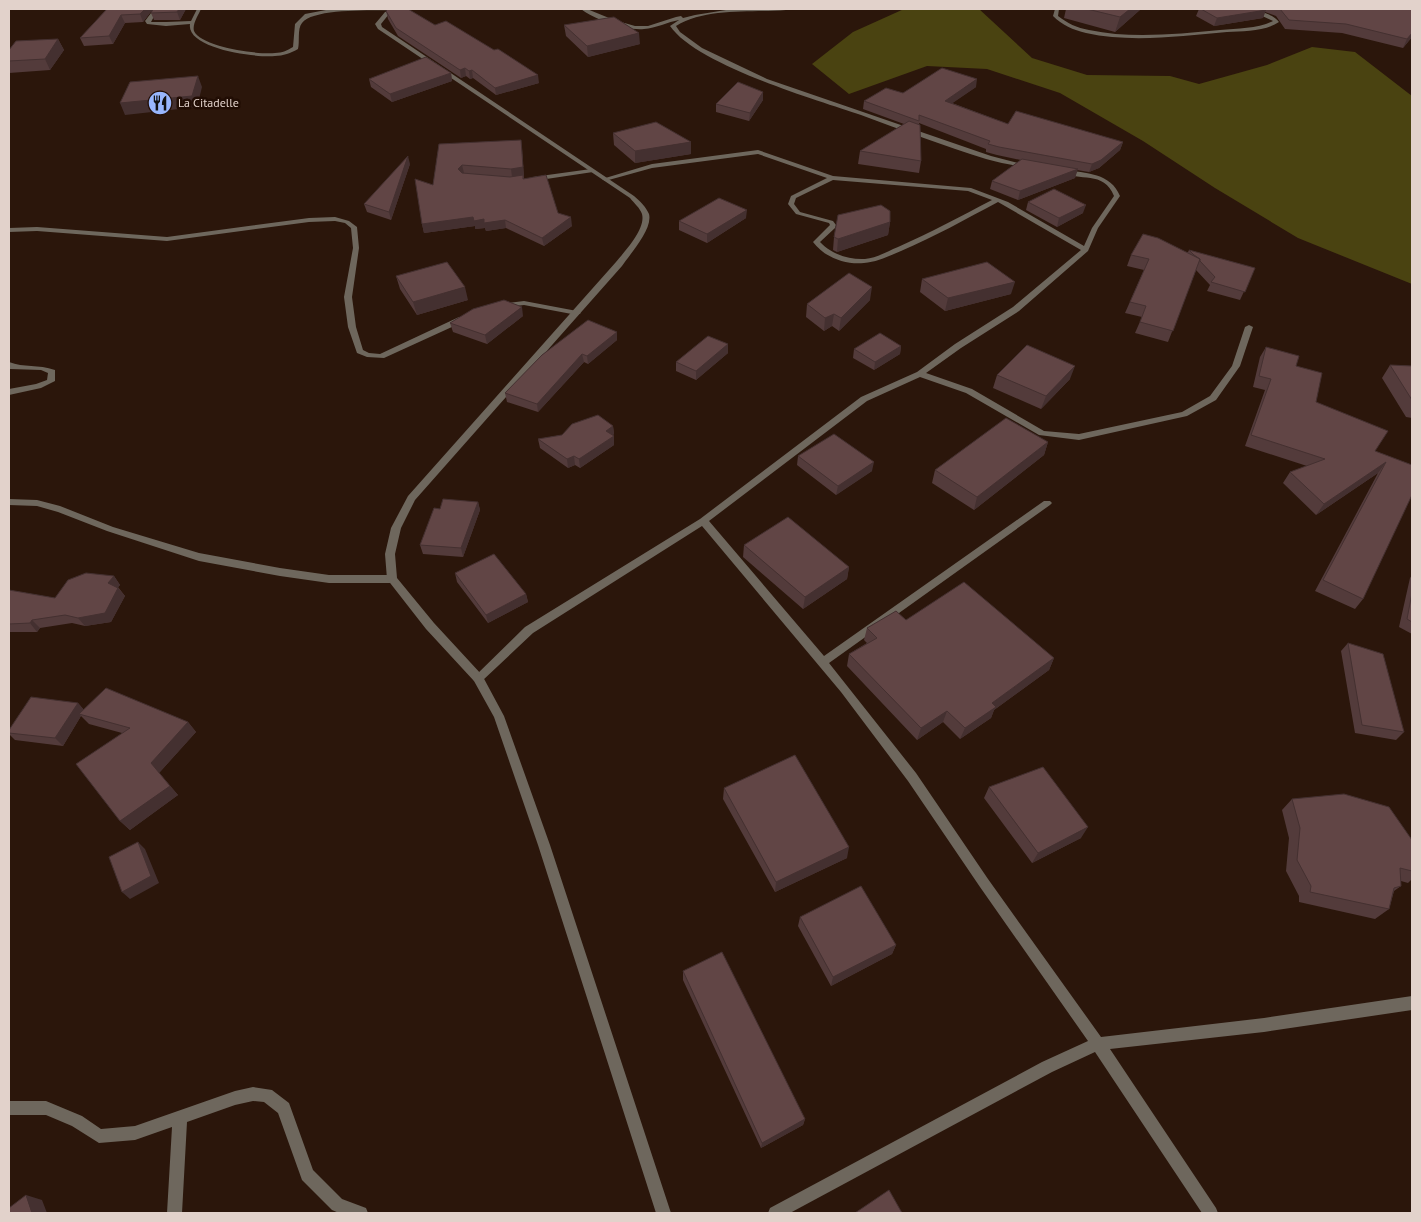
<svg xmlns="http://www.w3.org/2000/svg" width="1421" height="1222" font-family="'PT Sans',sans-serif">
<rect width="100%" height="100%" fill="#2b160b"/>
<path fill="#4a4311" d="M904,9H979L1032,58L1087,75L1170,76L1199,84L1267,65L1312,47L1355,52L1412,96V284L1298,238L1215,188L1143,141L1060,93L987,69L927,66L849,94L812,64L853,32Z"/>
<g fill="none" stroke-linecap="round" stroke-linejoin="round">
<path fill="#6e675d" fill-rule="evenodd" d="M154,9H158L151,22H166L191,21L197,9H201C199,14 192,24 194,31C201,47 259,55 275,53C282,53 288,50 293,47L295,24L305,14L326,10L403,9L401,10C380,11 314,7 302,23C297,29 300,42 298,49C291,53 283,56 275,56C257,58 186,49 190,24L166,26L147,24L145,21Z
M581,9H587L614,20L635,26H648L676,17L681,16L683,18L695,15L726,10L788,9L786,10C751,13 707,7 676,26L680,32L702,48L767,79L991,156L1030,166L1027,168C1014,165 999,163 986,159C944,146 902,130 861,115C814,99 697,65 670,26L679,20C668,22 656,28 644,29C627,31 593,19 581,9Z
M1055,9H1059L1058,16C1067,23 1077,28 1089,30C1131,39 1177,34 1220,30C1238,28 1257,29 1273,21L1247,9C1256,9 1273,14 1279,22C1264,32 1244,31 1227,32C1181,36 1131,43 1086,33C1073,30 1062,25 1053,16Z
M758,150L833,176L971,188L1008,202L1084,246L1092,228L1114,196C1104,170 1079,182 1061,172L1064,170C1086,173 1111,173 1120,196L1098,228L1088,251L1019,311L961,348L926,373L972,389L1044,431L1079,434L1182,412L1210,396L1232,366L1245,327L1249,325L1253,327L1240,366L1216,400L1187,416L1079,440L1039,435L966,393L920,377L867,401L709,521L824,656L1044,501H1050L1052,503L1050,505L829,663L916,773L988,879L1101,1037L1264,1018L1412,996V1010L1264,1032L1110,1049L1216,1208L1218,1213H1202L1095,1052L1052,1072L790,1213H768L770,1208L1042,1062L1088,1041L980,887L908,781L841,692L702,526L533,633L482,681L478,682L474,681L473,678L525,627L700,519L861,397L917,372L955,344L1013,307L1081,250L998,202C966,219 934,237 901,251C889,256 877,262 864,263C845,265 824,257 813,242L830,225L829,223L796,214L788,204L791,196L827,178L758,154L652,168L605,181L602,179L652,164ZM833,180L968,191L992,200C961,216 930,233 898,247C888,251 877,258 865,259C849,260 831,254 820,242L835,228L836,225L833,221L800,212L794,204L796,198Z
M591,169L594,171L593,172L533,181L530,179L533,177Z
M335,217L349,221L357,227L359,248L352,297L356,327L363,350L369,353L380,354L459,317H465V321L384,358L367,357L357,353L348,327L344,297L353,248L351,228L345,223L335,221L309,222L167,241L37,231L9,232V228L37,227L167,237L309,218Z
M524,301L577,311L581,313L577,315L524,305L499,308L495,306L499,304Z
M9,362C24,368 38,364 55,370V381L41,388L9,395V389L36,384L47,380L48,373L41,370L10,369Z
M9,499L37,500L60,506L113,527L199,553L280,568L329,575H392L397,579L392,583H329L280,576L199,561L107,531L58,512L37,506L9,505Z
M253,1087L272,1090L289,1103L313,1170L342,1199L366,1208L368,1213H339L332,1210L302,1180L278,1113L264,1102L253,1101L235,1105L187,1122L182,1213H167L172,1127L135,1140L99,1143L72,1126L46,1115H9V1101H46L82,1116L101,1129L135,1126L235,1091Z"/>
<path fill="#6e675d" fill-rule="evenodd" d="M399,9H406L389,14L381,24L382,27L634,196C640,201 646,207 649,214C653,229 630,254 622,266L415,500L401,528L395,554L397,578L434,623L482,675L504,716L550,845L671,1213H656L538,845L494,717L474,681L426,629L387,579L385,554L391,528L408,496L616,262C625,251 646,229 642,214C640,208 634,203 630,198L378,29L375,24L385,12Z"/>
</g>
<path fill="#533b3b" d="M107,9H153L143,22L125,23L113,44L84,46L80,38Z
M153,9H186L180,20H154L151,13Z
M1066,9H1141L1115,32L1064,18Z
M1199,9H1412V37L1403,48L1342,33L1285,29L1276,16L1265,12L1263,18L1214,26L1196,16Z
M386,11L539,83L496,95L473,78L470,79L466,76L461,78L398,36L388,19Z
M564,25L640,44L588,57L566,36Z
M58,39L64,50L50,70L9,73V50Z
M451,73L452,81L392,102L371,87L369,79Z
M976,87L952,103L1008,124L1123,142L1120,150L1099,168L1089,172L1077,170L1075,178L1018,200L990,189L992,181L1021,160L997,155L986,152V149L919,123L921,161L919,173L858,164L860,151L904,124L863,109L864,101L903,93Z
M763,100L749,121L716,112V104Z
M613,133L691,154L635,163L614,145Z
M439,144L522,148L524,179L558,213L572,226L544,246L506,228L486,231L485,228L475,229V226L424,233L422,224L433,185Z
M410,164L391,220L367,212L364,204Z
M1028,202L1083,213L1057,227L1026,210Z
M746,218L707,243L679,230V221Z
M890,222L888,235L837,252L833,250L834,237Z
M1189,250L1255,268L1240,300L1207,291L1210,285L1196,270L1168,342L1135,333L1142,317L1125,313L1144,270L1127,266L1131,255L1188,252Z
M396,276L468,300L417,315L400,289Z
M922,279L1011,294L945,311L920,292Z
M870,300L839,331L832,326L824,331L806,317L807,304Z
M523,316L487,344L453,332L450,323Z
M617,332V340L588,364L584,362L538,412L507,402L505,393Z
M728,344V353L696,380L676,371V362Z
M901,346L900,354L874,370L853,358L854,349Z
M1266,347L1296,366L1316,402L1375,451L1412,465L1363,599L1355,609L1315,591L1378,473L1316,515L1283,483L1290,472L1307,466L1245,446L1265,390L1253,387L1260,357Z
M1390,365L1412,366V418L1406,417L1382,378Z
M997,375L1070,379L1041,409L993,388Z
M613,426L614,434L612,436H614V445L580,468L575,465L568,468L540,448L538,439Z
M1048,442L1044,455L974,510L932,483L935,470Z
M798,456L872,471L836,495L797,465Z
M478,502L480,510L463,557L423,554L420,545Z
M744,545L849,567L847,579L803,609L743,557Z
M455,573L526,594L528,602L488,623L457,582Z
M1412,575V634L1399,627L1410,578Z
M114,576L120,585L118,587L125,596L111,622L85,626L72,623L40,628L37,632H9V590L55,598Z
M906,620L1054,658L1049,670L994,710L991,718L960,739L943,722L917,740L847,666L849,654L867,643L864,640L867,628Z
M1348,643L1404,732L1396,740L1355,733L1341,651Z
M78,703L84,710L188,722L196,732L159,773L178,795L130,830L120,821L122,733L89,724L81,716L63,746L15,740L9,734V730Z
M989,787L1081,838L1032,863L984,798Z
M724,788L847,858L775,892L723,799Z
M1292,799L1412,840V879L1408,883L1401,881V886L1394,891L1389,909L1375,919L1299,902V896L1286,871L1289,838L1282,810Z
M800,917L896,945L892,954L831,986L798,926Z
M683,971L805,1119L803,1125L761,1148L683,980Z"/>
<path fill="#443030" d="M145,9H153L143,22L140,14Z
M179,9H186L180,20L177,12Z
M1130,9H1141L1115,32L1120,17Z
M1266,10L1263,18L1214,26L1217,18Z
M121,15L125,23L113,44L109,36Z
M639,33L640,44L588,57L587,46Z
M1412,33V37L1403,48L1407,39Z
M58,39L64,50L50,70L45,59Z
M465,68L466,76L461,78L460,70Z
M472,70L473,78L470,79L469,71Z
M451,73L452,81L392,102L390,94Z
M538,75L539,83L496,95L495,88Z
M198,76L202,87L197,107L125,115L120,103Z
M977,79L976,87L944,109L945,101Z
M763,92V100L749,121L750,113Z
M521,140L524,176L512,177L511,169Z
M691,142V154L635,163V151Z
M1123,142L1120,150L1099,168L1089,172L1092,164Z
M408,156L410,164L391,220L389,212Z
M462,165L464,173L459,178L458,169Z
M1078,169L1075,178L1018,200L1020,191Z
M1086,205L1083,213L1057,227L1059,218Z
M747,210L746,218L707,243V234Z
M473,217L484,219L505,220L506,228L486,231L485,228L475,229V226L424,233L422,224Z
M571,217L572,226L544,246L542,238Z
M890,222L888,235L837,252L838,239Z
M1015,282L1011,294L945,311L948,298Z
M465,287L468,300L417,315L413,302Z
M872,287L870,300L839,331L841,318Z
M522,307L523,316L487,344L485,335Z
M834,314L832,326L824,331L825,318Z
M617,332V340L588,364L587,356Z
M728,344V353L696,380V371Z
M901,346L900,354L874,370L875,362Z
M582,354L584,362L538,412L537,404Z
M1075,366L1070,379L1041,409L1046,396Z
M613,426L614,434L607,440L606,431Z
M614,436V445L580,468L579,459Z
M1048,442L1044,455L974,510L977,497Z
M574,456L575,465L568,468L567,459Z
M874,462L872,471L836,495L838,486Z
M1386,462L1378,473L1316,515L1324,504Z
M478,502L480,510L463,557L461,548Z
M849,567L847,579L803,609L805,597Z
M114,576L120,585L114,592L108,583Z
M118,588L125,596L111,622L85,626L78,618Z
M526,594L528,602L488,623L486,615Z
M32,620L40,628L37,632L30,623Z
M1054,658L1049,670L994,710L991,718L960,739L965,728L992,703Z
M78,703L85,711L79,714L81,716L63,746L55,738Z
M947,711L943,722L917,740L921,728Z
M188,722L196,732L159,773L178,795L130,830L120,821L151,763Z
M1088,827L1081,838L1032,863L1038,853Z
M138,842L145,849L159,883L130,899L122,892Z
M849,847L847,858L775,892L776,882Z
M896,945L892,954L831,986L833,977Z
M805,1119L803,1125L761,1148L762,1143Z
M26,1195L42,1200L47,1213H32Z"/>
<path fill="#614545" stroke="#443030" d="M107,9H145L140,14L121,15L109,36L80,38Z
M153,9H179L177,12L151,13Z
M388,9H408L435,25L446,21L494,50L498,49L538,75L495,88L472,70L469,71L465,68L460,70L396,28L386,11Z
M1087,9H1130L1120,17Z
M1201,9H1264L1266,10L1217,18Z
M1280,9H1412V33L1407,39L1346,24L1289,20Z
M614,17L639,33L587,46L564,25Z
M58,39L45,59L9,61V50L16,41Z
M426,57L451,73L390,94L369,79Z
M942,68L977,79L945,101L1008,124L1016,111L1123,142L1101,160L1092,164L999,147L988,144L990,141L919,115V121L864,101L886,88L903,93Z
M198,76L192,96L120,103L130,82Z
M738,82L763,92L750,113L716,104Z
M909,121L920,125L921,161L860,151Z
M656,122L691,142L635,151L613,133Z
M521,140L523,167L511,169L462,165L458,169L462,173L510,177L523,175V179L546,175L558,213L571,217L542,238L505,220L484,223V219L474,221L473,217L422,224L415,179L433,185L439,144Z
M408,156L389,212L364,204Z
M1022,159L1078,169L1020,191L992,181Z
M1054,189L1086,205L1059,218L1028,202Z
M719,198L747,210L707,234L679,221Z
M881,205L890,211V222L838,239L834,237L838,215Z
M1143,234L1158,238L1200,259L1173,331L1140,322L1146,306L1130,302L1149,259L1131,255Z
M1189,250L1255,268L1245,292L1211,282L1215,277L1200,261V259L1194,255Z
M447,262L465,287L413,302L396,276Z
M987,262L1015,282L948,298L922,279Z
M849,273L872,287L841,318L834,314L825,318L807,304Z
M504,300L522,307L485,335L450,323L473,309Z
M588,320L617,332L587,356L582,354L537,404L505,393L542,355Z
M880,333L901,346L875,362L854,349Z
M708,336L728,344L696,371L676,362Z
M1027,345L1075,366L1046,396L997,375Z
M1266,347L1299,356L1296,366L1322,373L1316,402L1388,431L1375,451L1412,465V495L1363,599L1323,580L1386,462L1324,504L1290,472L1325,459L1251,435L1271,379L1259,376Z
M1390,365L1412,366V400Z
M598,415L613,426L606,431L614,436L579,459L574,456L567,459L538,439L562,435L572,424Z
M1006,418L1048,442L977,497L935,470Z
M834,434L874,462L838,486L798,456Z
M443,499L478,502L461,548L420,545L434,508L440,509Z
M788,517L849,567L805,597L744,545Z
M494,554L526,594L486,615L455,573Z
M86,573L114,576L108,583L118,588L105,613L78,618L65,615L32,620L30,623L9,624V590L55,598L68,580Z
M964,582L1054,658L992,703L996,707L965,728L947,711L921,728L849,654L877,638L867,628L896,611L906,620Z
M1412,593V622L1407,619Z
M1348,643L1383,654L1404,732L1362,725Z
M106,688L188,722L151,763L170,786L120,821L76,764L130,728L79,714Z
M31,697L78,703L55,738L9,733V730Z
M795,755L849,847L776,882L724,788Z
M1043,767L1088,827L1038,853L989,787Z
M1344,794L1389,807L1412,840V871L1400,868L1401,886L1394,888L1389,909L1310,892L1311,886L1297,860L1300,828L1292,799Z
M138,842L151,876L122,892L109,857Z
M861,886L896,945L833,977L800,917Z
M722,952L805,1119L762,1143L683,971Z
M889,1190L902,1213H855Z
M26,1195L32,1213H9V1208Z"/>
<defs>
<g id="restaurant-disc" transform="scale(1.25)"><circle r="9.5" fill="#98b6fd" stroke="#210d04"/><path d="M-5-6h1v4h1v-4h1v4h1v-4h1v5L-1.5 .5V6h-2V.5L-5-1ZM5-6V6H3V1.5H1.5Q1.5-4 5-6Z" fill="#111"/></g>
</defs>
<g fill-rule="evenodd">
<use href="#restaurant-disc" x="160" y="103"/>
</g>
<g text-anchor="middle" stroke-width="5" stroke-linejoin="round" paint-order="stroke">
<g font-size="12" fill="#e2d2cb" stroke="#210d04" text-anchor="start">
<text x="178" y="107">La Citadelle</text>
</g>
</g>
<rect width="1421" height="1222" fill="none" stroke="#e2d2cb" stroke-width="20"/>
</svg>
